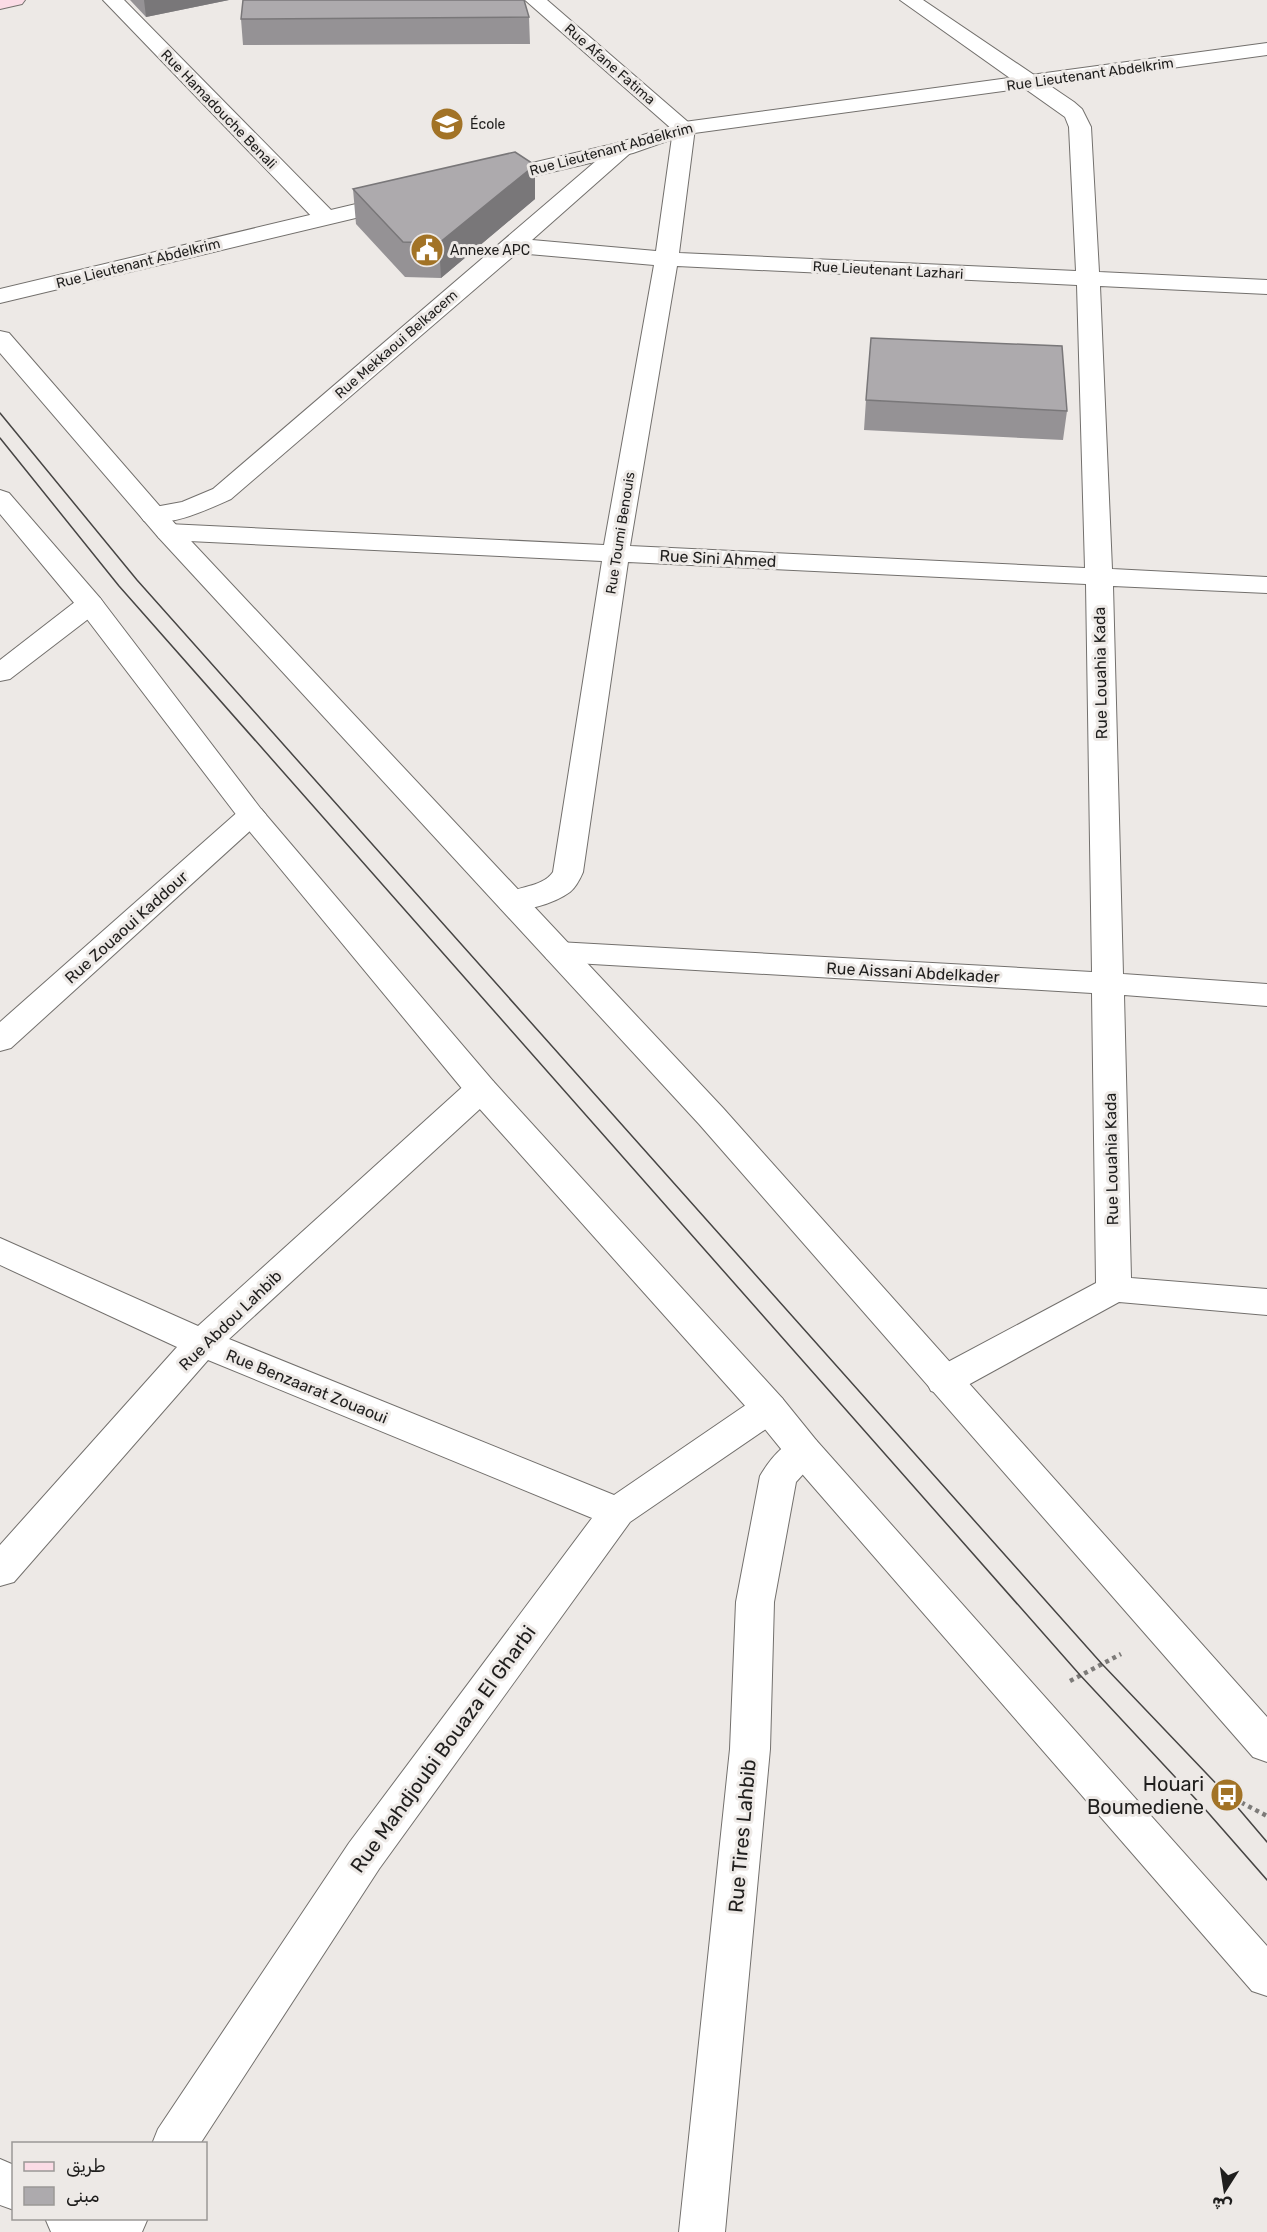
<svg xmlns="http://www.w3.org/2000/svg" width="1267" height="2232" font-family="Rubik,Cairo,sans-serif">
<rect width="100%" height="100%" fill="#ede9e6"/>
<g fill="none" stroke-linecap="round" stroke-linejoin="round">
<g stroke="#73706d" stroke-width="2">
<path id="minor" d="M103,0H124L333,212L336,217L333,222L325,224L317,222Z
M525,0H547L695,128L679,253L1076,271L1069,127L1065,117L900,0H923L1074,102L1082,109L1091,127L1099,272L1267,280V294L1100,286L1112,569L1267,577V593L1113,586L1123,974L1267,984V1006L1124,995L1131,1278L1267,1289V1315L1119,1302L957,1391L944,1395L931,1391L926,1381L931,1371L1096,1283L1092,993L558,962L547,959L542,952L547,945L558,942L1092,972L1086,584L628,562L583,872C580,879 576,887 570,892C554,904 520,914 501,909L497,902C508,884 540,891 553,872L602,561L168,540L159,538L155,532L159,526L168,524L604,545L654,265L517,253L231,499C206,510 172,527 144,521L140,515L144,509L182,502L213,489L617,143L625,141L633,143L636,148L532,240L656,251L673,130ZM677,266L1077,285L1085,568L630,546Z
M90,596L100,598L104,604L100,610L10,679L0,681V660L80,598Z
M251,806L261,809L266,815L261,821L11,1048L0,1051V1022L241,809Z
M481,1078L493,1081L497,1089L493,1097L229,1339L614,1495L756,1398L769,1394L782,1398L787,1408L782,1418L630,1522L379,1869L200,2144H152L158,2129L349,1843L592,1518L208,1360L14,1582L0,1586V1545L177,1347L0,1265V1238L198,1326L469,1081Z
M803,1436L816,1440L821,1450L816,1460L796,1482L774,1602L770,1749L725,2232H679L730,1749L736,1602L760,1476C770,1459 784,1442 803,1436Z
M0,2159L14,2165V2210L0,2205Z
M45,2218H148L142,2232H51Z"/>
</g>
<g stroke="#73706d" stroke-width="2">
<path id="tertiary" d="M1267,43V55L687,134L633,153L492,186L484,184L481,179L484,174L618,143L684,122Z
M398,194L406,196L409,201L406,206L0,303V289Z
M0,331L9,333L177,526L723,1108L1267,1717V1762L1253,1757L699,1124L159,538L0,353Z
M0,490L9,493L100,598L261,809L493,1081L782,1398L816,1440L1267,1946V1996L1252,1991L790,1460L756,1418L469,1097L241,821L80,610L0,514Z"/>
</g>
<g stroke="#73706d" stroke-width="2">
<path id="secondary" d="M0,0H25L22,4L0,9Z"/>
</g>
<path stroke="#7d7b79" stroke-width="4.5" stroke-dasharray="4 4" stroke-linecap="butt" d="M1070,1681L1121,1654
M1227,1795L1267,1816
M1187,1808L1189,1810L1204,1808"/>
<use href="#minor" fill="#fff" fill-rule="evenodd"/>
<use href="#tertiary" fill="#fff" fill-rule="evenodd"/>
<use href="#secondary" fill="#fbdce6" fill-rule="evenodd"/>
<path stroke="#474544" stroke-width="1.5" d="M0,413L137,580L1102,1664L1227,1795L1267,1842
M0,438L119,586L1080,1675L1204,1808L1267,1880"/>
</g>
<path fill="#959295" d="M130,0H229L146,17Z
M529,17L530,44L243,45L241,19Z
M535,165V199L441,278L405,277L356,224L353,189Z
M866,400L1067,411L1063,440L864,430Z"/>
<path fill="#797779" d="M144,0H229L146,17Z
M535,165V199L441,278L439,243Z"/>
<path fill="#adaaad" stroke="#797779" stroke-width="1.5" d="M243,0H524L529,17L241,19Z
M515,152L535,165L439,243L403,242L353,189Z
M871,338L1062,346L1067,411L866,400Z"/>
<defs>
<g id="school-disc" transform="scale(1.725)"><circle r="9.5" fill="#a27326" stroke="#ede9e6"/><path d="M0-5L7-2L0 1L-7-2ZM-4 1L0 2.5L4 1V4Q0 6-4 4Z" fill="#fff"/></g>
<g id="civic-disc" transform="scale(1.725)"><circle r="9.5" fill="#a27326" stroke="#ede9e6"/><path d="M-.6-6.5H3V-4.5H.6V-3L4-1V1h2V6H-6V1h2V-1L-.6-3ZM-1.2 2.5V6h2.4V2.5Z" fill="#fff"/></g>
<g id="bus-disc" transform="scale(1.725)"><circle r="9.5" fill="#a27326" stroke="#ede9e6"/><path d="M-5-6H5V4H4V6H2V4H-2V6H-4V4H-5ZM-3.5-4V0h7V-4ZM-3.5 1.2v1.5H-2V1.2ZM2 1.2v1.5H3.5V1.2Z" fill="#fff"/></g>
</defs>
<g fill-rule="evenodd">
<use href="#school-disc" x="447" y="124"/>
<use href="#civic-disc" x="427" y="250"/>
<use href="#bus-disc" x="1227" y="1795"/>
</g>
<g text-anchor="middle" stroke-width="6" stroke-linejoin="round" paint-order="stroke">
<g font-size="14" fill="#1f1e1d" stroke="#ede9e6">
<text transform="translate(610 64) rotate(41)" y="5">Rue Afane Fatima</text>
<text transform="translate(1090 74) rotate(-8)" y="5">Rue Lieutenant Abdelkrim</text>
<text transform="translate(219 109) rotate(46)" y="5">Rue Hamadouche Benali</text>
<text transform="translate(611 149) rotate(-15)" y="5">Rue Lieutenant Abdelkrim</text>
<text transform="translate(138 263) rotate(-14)" y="5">Rue Lieutenant Abdelkrim</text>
<text transform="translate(888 270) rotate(3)" y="5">Rue Lieutenant Lazhari</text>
<text transform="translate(396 344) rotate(-41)" y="5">Rue Mekkaoui Belkacem</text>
<text transform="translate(620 533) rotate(-81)" y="5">Rue Toumi Benouis</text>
</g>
<g font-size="14" fill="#1f1e1d" stroke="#ede9e6" text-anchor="start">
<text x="470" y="129">École</text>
<text x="450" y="255">Annexe APC</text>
</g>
<g font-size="16" fill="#1f1e1d" stroke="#ede9e6">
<text transform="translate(718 558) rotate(3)" y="6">Rue Sini Ahmed</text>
<text transform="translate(1100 673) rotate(-91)" y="6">Rue Louahia Kada</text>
<text transform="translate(126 927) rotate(-42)" y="6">Rue Zouaoui Kaddour</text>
<text transform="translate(913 972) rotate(3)" y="6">Rue Aissani Abdelkader</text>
<text transform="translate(1111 1159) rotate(-91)" y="6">Rue Louahia Kada</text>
<text transform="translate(230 1320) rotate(-44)" y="6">Rue Abdou Lahbib</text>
<text transform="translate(307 1386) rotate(22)" y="6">Rue Benzaarat Zouaoui</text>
</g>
<g font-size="20" fill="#1f1e1d" stroke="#ede9e6">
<text transform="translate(443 1749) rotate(-54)" y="7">Rue Mahdjoubi Bouaza El Gharbi</text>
<text transform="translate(742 1836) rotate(-85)" y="7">Rue Tires Lahbib</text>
</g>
<g font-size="20" fill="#1f1e1d" stroke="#ede9e6" text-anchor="end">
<text x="1204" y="1791">Houari<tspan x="1204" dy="23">Boumediene</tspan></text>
</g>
</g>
<rect x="12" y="2142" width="195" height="78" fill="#ede9e6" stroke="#9b9896" stroke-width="1.5"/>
<rect x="24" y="2162" width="30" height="9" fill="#fbdce6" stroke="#9b9896" stroke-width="1.5"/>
<text x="66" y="2172" font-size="18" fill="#1f1e1d">طريق</text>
<rect x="24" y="2187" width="30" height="18" fill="#adaaad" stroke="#9b9896" stroke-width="1.5"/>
<text x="66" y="2202" font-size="18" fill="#1f1e1d">مبنى</text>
<g transform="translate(1225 2190) rotate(192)" stroke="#ede9e6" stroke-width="4.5" paint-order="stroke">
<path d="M0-4.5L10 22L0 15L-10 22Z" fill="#1f1e1d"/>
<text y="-9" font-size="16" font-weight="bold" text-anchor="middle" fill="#1f1e1d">ش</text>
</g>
</svg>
